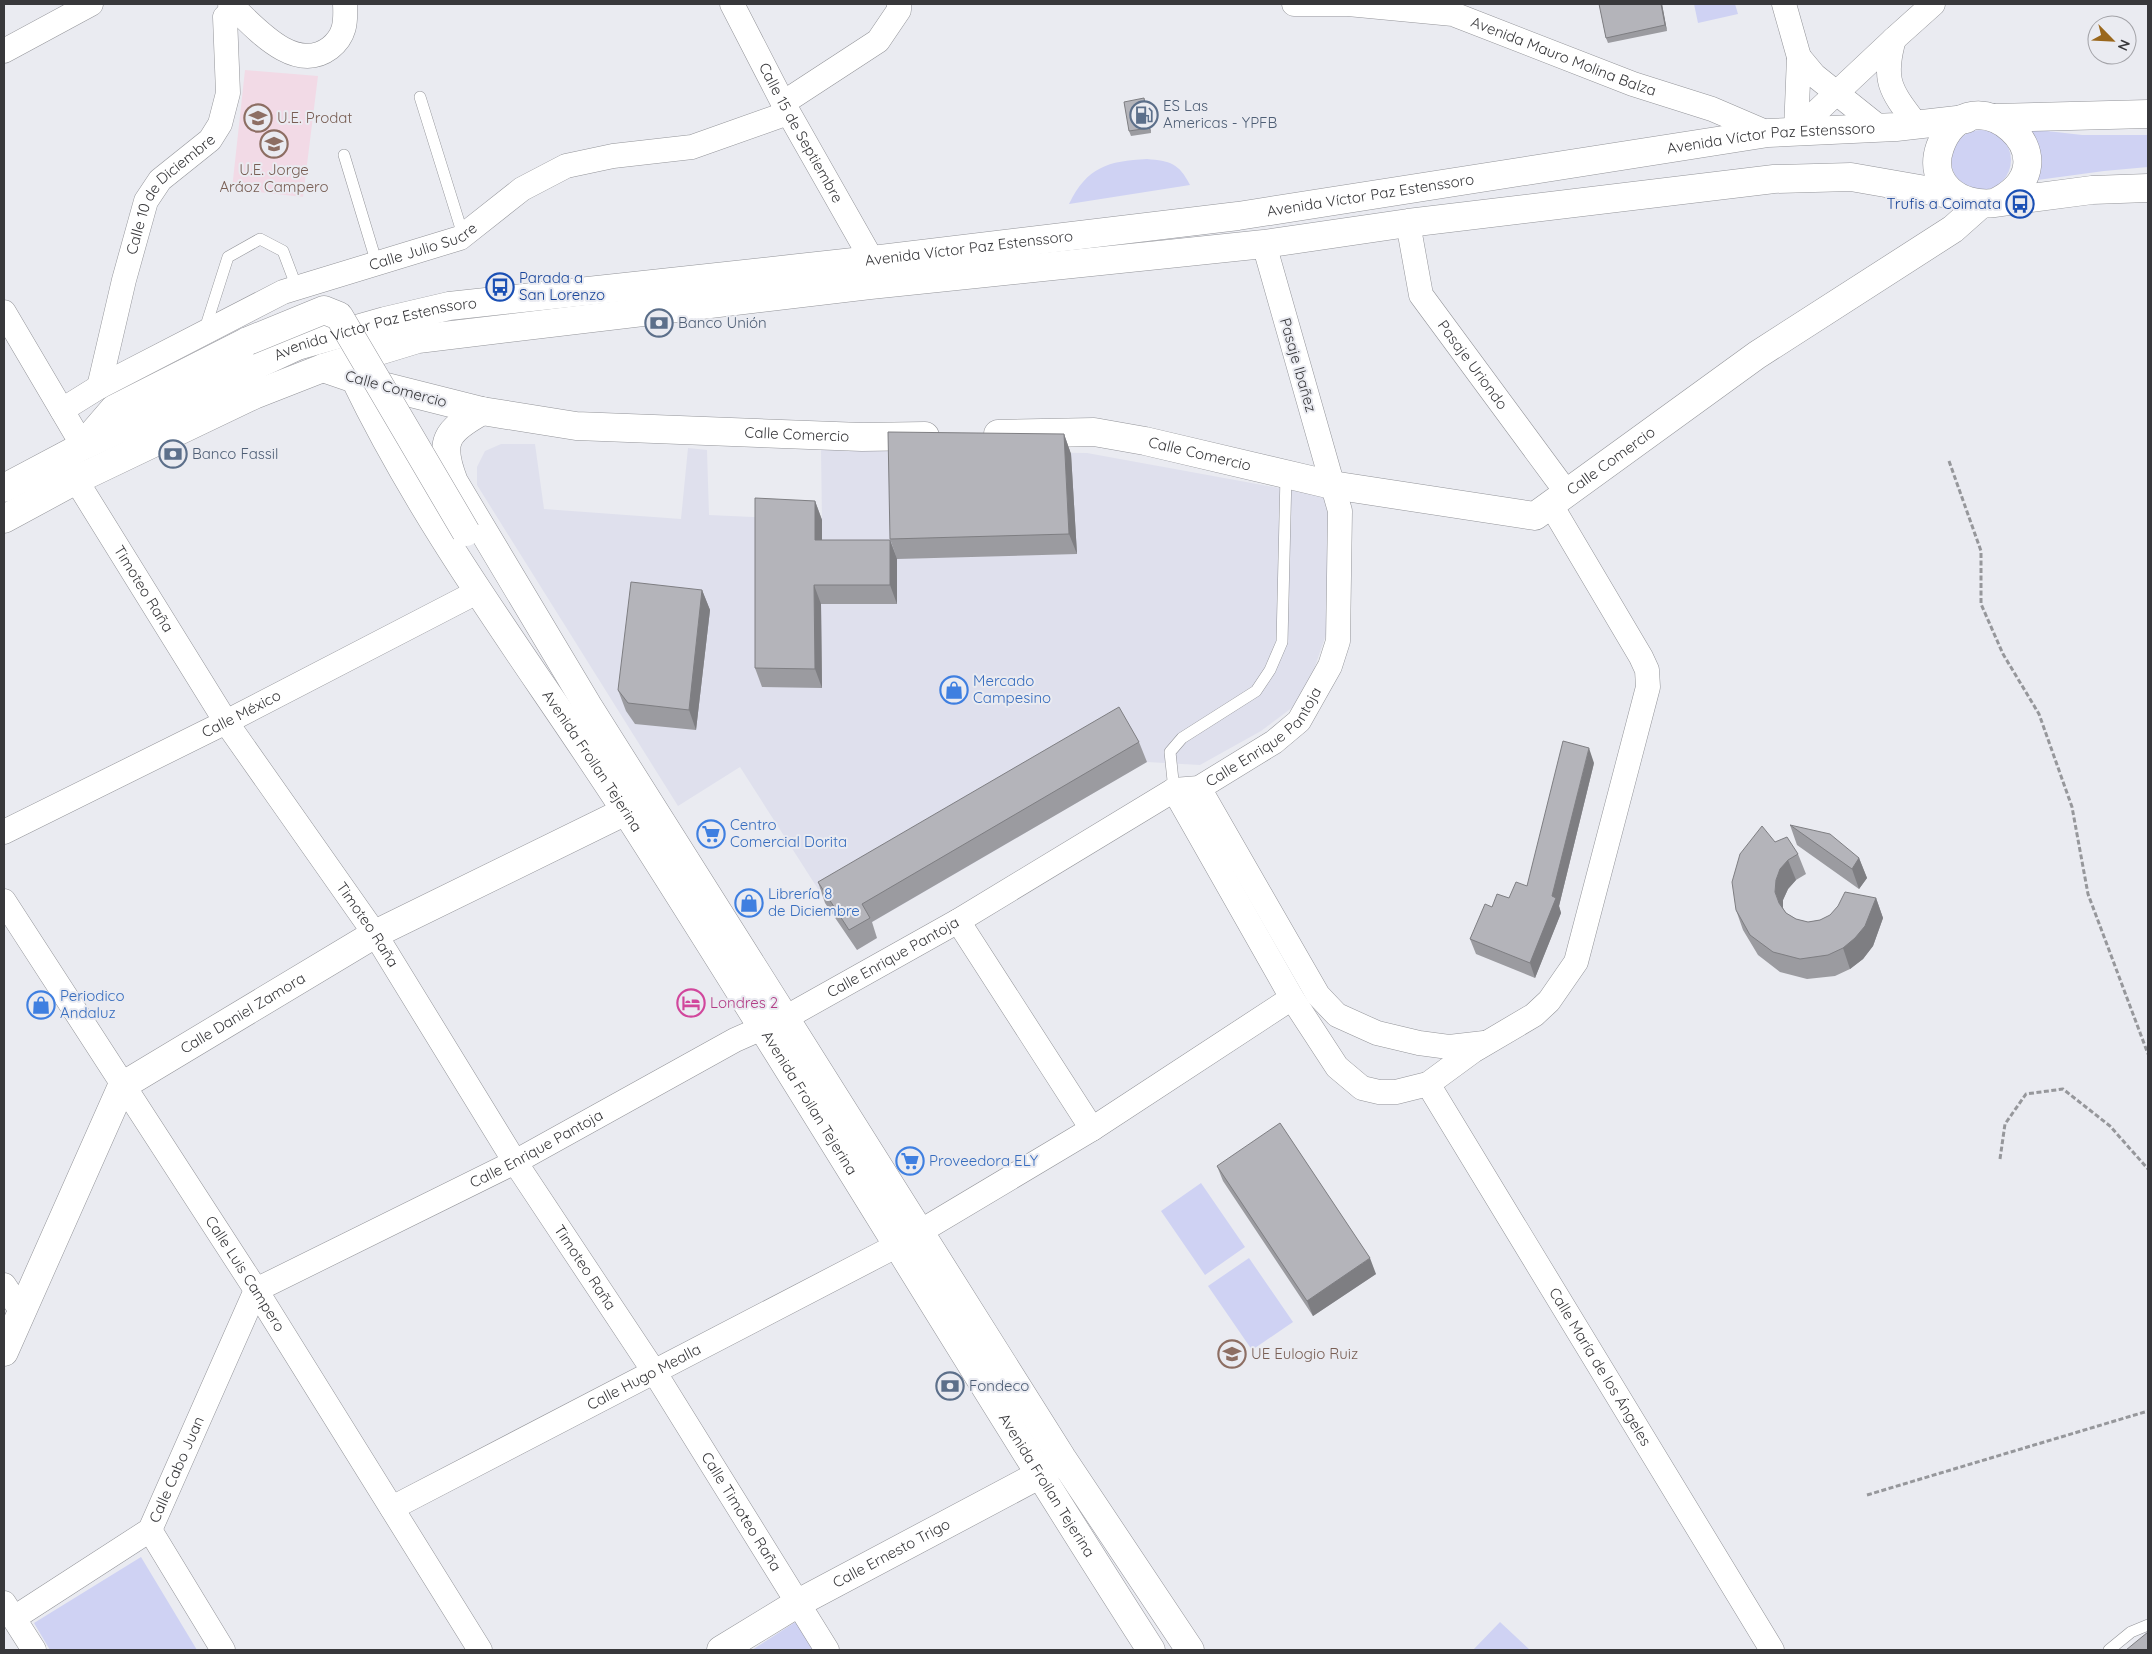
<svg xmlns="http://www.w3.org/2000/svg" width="2152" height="1654" font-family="Quicksand,sans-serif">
<rect width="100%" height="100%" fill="#eaebf1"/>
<path fill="#dfe0ed" d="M501,444H535L544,509L681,519L688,448L707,450L709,515L822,520L821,450L1087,453L1329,497V626L1313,672L1293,707L1261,731L1200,765L1147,762L869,924L877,938L857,950L740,767L678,806L477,485V467L485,451Z"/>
<path fill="#f2dae6" d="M245,70L318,76L303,197L232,189Z"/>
<path fill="#cfd2f3" d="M1694,4H1735L1738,14L1698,23Z
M2030,129L2082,135H2148V167L2104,171L2031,181L2037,151Z
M1951 160a30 30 0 1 1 60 0a30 30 0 1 1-60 0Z
M1147,159C1170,161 1179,163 1190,185L1069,204C1087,167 1108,161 1147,159Z
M1201,1183L1245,1247L1205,1275L1161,1211Z
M1249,1258L1293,1322L1252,1350L1208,1286Z
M141,1557L197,1650H50L34,1623Z
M797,1621L815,1650H752Z
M1500,1622L1530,1650H1473Z"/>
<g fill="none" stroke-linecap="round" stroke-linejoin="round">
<g stroke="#939499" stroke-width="12">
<path id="service" d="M420,97L463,235
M344,155L377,264
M204,332L228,257L260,239L283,251L297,288
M1174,790L1170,752L1182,738L1256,691L1270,670L1282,642L1286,475
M2109,1650L2131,1632L2148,1625"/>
</g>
<g stroke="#939499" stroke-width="25">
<g id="minor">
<path d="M230,4C254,26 294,75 330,48C345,36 346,23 345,4"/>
<path id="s1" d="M732,4L783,103L872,260"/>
<path id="s2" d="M1294,4H1348L1453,14L1633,84L1712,109L1768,133"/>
<path d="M1784,4L1799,57"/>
<path d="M1894,39L1933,4"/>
<path d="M4,51L91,4"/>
<path d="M783,103L878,41L899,10V4"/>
<path d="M1796,131L1894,39C1882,81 1891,91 1916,124"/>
<path d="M1796,131L1799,57L1814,75L1879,127"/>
<path id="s3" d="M1408,223L1421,295L1567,493"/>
<path d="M4,312L83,446"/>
<path id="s4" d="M99,387L124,280L146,201L160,180L210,140L220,124L228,93L225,17L234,8"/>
<path id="s5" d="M62,410L99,387L283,292L460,238L522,189L566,166L613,156L692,147L788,113"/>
<path id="s6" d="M76,480L226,722L375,934L515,1162L655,1373L827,1650"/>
<path d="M1199,788L1318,995L1337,1015L1377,1033L1419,1043L1449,1047L1484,1043"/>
<path d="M1174,790L1292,998L1337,1067L1362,1088L1379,1092H1396L1428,1084L1473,1051L1534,1015L1549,1001L1576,962L1648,687L1647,670L1641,657L1551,505"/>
<path id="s7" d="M4,832L226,722L477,592"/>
<path id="s8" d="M4,901L256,1290L480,1650"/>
<path d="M958,921L1092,1129"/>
<path id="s9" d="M1428,1084L1772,1650"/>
<path d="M4,1285L22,1312"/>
<path id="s10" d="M256,1290L515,1162L735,1040L785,1018L958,921L1174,790L1199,788L1274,742L1299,721L1330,666L1338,641L1340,511L1264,244"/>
<path id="s11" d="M392,1508L896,1246L1092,1129L1292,998"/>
<path d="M150,1530L223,1650"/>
<path d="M4,1603L34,1650"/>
<path id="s12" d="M14,1618L150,1530L256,1290"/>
</g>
</g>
<g stroke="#939499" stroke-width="29">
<g id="tertiary">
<path id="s13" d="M363,381L482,411L576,426L862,437L925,436"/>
<path id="s14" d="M998,434L1094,432L1145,441L1332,485L1535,516L1757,355L1953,229L1980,205"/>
<path id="s15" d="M4,1352L122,1086L375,934L626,811"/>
<path id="s16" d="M721,1650L798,1603L1039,1475L1059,1460"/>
</g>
</g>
<g stroke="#939499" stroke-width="29">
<g id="primary">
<path d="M1995,118L2148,114"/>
<path d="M1994,203C2083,161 1969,66 1940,147C1927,184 1960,207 1994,203L2092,190L2148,188"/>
<path id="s17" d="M323,368L355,379C430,535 534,669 627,813C805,1090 973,1373 1151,1650"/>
<path d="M482,411C446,431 438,441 454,482L588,706L785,1018L1062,1458L1190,1650"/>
<path d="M89,438L114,409L248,341"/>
<path id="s18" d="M4,488L83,446L297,346L385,321L449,306L872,260L1238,216L1768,133L1896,127L1966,119"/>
<path d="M4,519L76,480L254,395L323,368L418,339L870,285L1264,244L1408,223L1774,179L1851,177L1954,195"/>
</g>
</g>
<path stroke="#96979b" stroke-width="3" stroke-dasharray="5 2.5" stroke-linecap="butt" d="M1949,461L1981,551V604L2003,654L2039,714L2072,807L2088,894L2148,1054
M2000,1159L2005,1124L2026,1094L2063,1089L2110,1126L2148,1169
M1867,1495L2148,1411"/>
<use href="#service" stroke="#fff" stroke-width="11"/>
<use href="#minor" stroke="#fff" stroke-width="24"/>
<use href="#tertiary" stroke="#fff" stroke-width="28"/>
<use href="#primary" stroke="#fff" stroke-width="28"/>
<g stroke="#939499" stroke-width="29" stroke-linecap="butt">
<path id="primary-bridge" d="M248,341L324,310L339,316L466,532"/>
</g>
<use href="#primary-bridge" stroke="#fff" stroke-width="28"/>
</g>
<path fill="#9b9ba0" d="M1599,4H1662L1667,31L1608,43L1606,38Z
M1146,103L1151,133L1131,136L1129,131Z
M1064,434L1071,454L1077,554L897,559L890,539Z
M815,501L822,520V540H890L897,559V604H821L822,688L762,687L755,668Z
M702,590L710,610L696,730L635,724L626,711L618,690Z
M1139,742L1147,762L872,922L877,938L857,950L825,903L818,882Z
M1594,763L1559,906L1561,913L1535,978L1476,954L1470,939L1492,907L1509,898L1527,886Z
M1790,825L1859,858L1867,878L1859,889L1797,845Z
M1775,842L1798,854L1806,874L1796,880L1788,889L1783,900V908L1786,913L1796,919L1808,922L1820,920L1876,898L1883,918L1873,946L1863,959L1850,969L1835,976L1807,979L1780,972L1758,955L1743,930L1736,910Z
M1217,1166L1376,1274L1313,1316L1223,1181Z"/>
<path fill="#7e7e82" d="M1661,4H1662L1667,31L1665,25Z
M1144,98L1146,103L1151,133L1149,128Z
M1064,434L1071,454L1077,554L1069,534Z
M815,501L822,520V559L815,540Z
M890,540L897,559V604L890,585Z
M814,585L821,604L822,688L815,669Z
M702,590L710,610L696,730L689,710Z
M1589,748L1594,763L1559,906L1561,913L1535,978L1530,963L1552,896Z
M1859,858L1867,878L1859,889L1852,869Z
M1788,860L1796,880L1788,889L1783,900V912L1775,892L1776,880L1780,869Z
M1876,898L1883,918L1873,946L1863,959L1850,969L1843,948Z
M1370,1258L1376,1274L1313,1316L1307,1301Z"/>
<path fill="#b4b4ba" stroke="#7e7e82" d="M1599,4H1661L1665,25L1606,38Z
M1144,98L1149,128L1129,131L1124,102Z
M888,432L1064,434L1069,534L890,539Z
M755,498L815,501V540H890V585H814L815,669L755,668Z
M631,582L702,590L689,710L628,703L618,690Z
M1119,707L1139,742L862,904L870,918L849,930L818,882Z
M1563,741L1589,748L1552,896L1556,898L1530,963L1470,939L1485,904L1492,907L1497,894L1509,898L1516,882L1527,886Z
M1790,825L1830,834L1859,858L1852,869Z
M1762,826L1775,842L1787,837L1798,854L1788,860L1780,869L1776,880L1775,892L1779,903L1786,913L1796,919L1808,922L1820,920L1830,915L1838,906L1845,892L1876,898L1865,926L1855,938L1843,948L1828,955L1800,959L1773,952L1750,935L1736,910L1732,882L1740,854Z
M1280,1123L1370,1258L1307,1301L1217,1166Z
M2148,1632V1650H2126Z"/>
<defs>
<g id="fuel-ring" transform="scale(1.4375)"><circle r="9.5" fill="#eaebf1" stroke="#5c6f8a" stroke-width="1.5"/><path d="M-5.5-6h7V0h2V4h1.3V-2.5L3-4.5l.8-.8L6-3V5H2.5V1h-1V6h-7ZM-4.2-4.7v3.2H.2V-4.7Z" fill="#5c6f8a"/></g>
<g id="school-ring" transform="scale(1.4375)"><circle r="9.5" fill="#eaebf1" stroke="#8d6e63" stroke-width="1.5"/><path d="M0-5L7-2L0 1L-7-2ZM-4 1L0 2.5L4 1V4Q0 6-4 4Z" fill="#8d6e63"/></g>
<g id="bus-ring" transform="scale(1.4375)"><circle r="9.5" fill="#eaebf1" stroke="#1a4fb4" stroke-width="1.5"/><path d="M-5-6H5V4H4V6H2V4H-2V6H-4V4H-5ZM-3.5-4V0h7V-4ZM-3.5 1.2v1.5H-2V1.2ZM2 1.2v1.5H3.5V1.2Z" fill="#1a4fb4"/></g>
<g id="bank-ring" transform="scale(1.4375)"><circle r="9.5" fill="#eaebf1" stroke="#5c6f8a" stroke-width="1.5"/><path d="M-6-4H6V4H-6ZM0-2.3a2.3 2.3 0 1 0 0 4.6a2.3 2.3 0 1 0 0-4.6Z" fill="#5c6f8a"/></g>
<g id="shop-ring" transform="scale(1.4375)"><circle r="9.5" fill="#eaebf1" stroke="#3f7fe0" stroke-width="1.5"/><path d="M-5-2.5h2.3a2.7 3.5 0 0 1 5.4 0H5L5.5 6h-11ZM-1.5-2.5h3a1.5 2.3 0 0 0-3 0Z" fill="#3f7fe0"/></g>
<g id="supermarket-ring" transform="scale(1.4375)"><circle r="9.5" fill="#eaebf1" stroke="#3f7fe0" stroke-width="1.5"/><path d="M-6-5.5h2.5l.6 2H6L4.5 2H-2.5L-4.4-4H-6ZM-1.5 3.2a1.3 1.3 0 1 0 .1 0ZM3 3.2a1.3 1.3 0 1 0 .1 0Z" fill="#3f7fe0"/></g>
<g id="hotel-ring" transform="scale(1.4375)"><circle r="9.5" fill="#eaebf1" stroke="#d1479c" stroke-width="1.5"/><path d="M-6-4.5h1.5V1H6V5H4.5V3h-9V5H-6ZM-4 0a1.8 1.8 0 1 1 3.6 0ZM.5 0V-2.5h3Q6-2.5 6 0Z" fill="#d1479c"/></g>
</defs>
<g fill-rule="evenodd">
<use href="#fuel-ring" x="1144" y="115"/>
<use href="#school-ring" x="258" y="118"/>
<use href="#school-ring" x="274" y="144"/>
<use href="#bus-ring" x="2020" y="204"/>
<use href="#bus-ring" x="500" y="287"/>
<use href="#bank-ring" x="659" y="323"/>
<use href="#bank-ring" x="173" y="454"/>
<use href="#shop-ring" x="954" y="690"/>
<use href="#supermarket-ring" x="711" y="834"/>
<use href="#shop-ring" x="749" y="903"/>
<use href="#hotel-ring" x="691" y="1003"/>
<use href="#shop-ring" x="41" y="1005"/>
<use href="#supermarket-ring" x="910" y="1161"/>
<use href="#school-ring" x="1232" y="1354"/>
<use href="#bank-ring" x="950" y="1386"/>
</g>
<g text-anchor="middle" stroke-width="4" stroke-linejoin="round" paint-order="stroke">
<g font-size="15" fill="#38383b" stroke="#eaebf1">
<text dy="5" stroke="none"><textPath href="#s2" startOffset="278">Avenida Mauro Molina Balza</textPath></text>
<text dy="5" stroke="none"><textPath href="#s1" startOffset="146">Calle 15 de Septiembre</textPath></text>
<text dy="5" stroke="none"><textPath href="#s18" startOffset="1816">Avenida Víctor Paz Estenssoro</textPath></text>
<text dy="5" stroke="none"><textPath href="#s18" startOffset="1411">Avenida Víctor Paz Estenssoro</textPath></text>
<text dy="5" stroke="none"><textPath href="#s4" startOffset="211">Calle 10 de Diciembre</textPath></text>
<text dy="5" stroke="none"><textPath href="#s5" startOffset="398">Calle Julio Sucre</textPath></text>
<text dy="5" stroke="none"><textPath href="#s18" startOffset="1006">Avenida Víctor Paz Estenssoro</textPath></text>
<text dy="5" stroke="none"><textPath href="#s18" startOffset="406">Avenida Víctor Paz Estenssoro</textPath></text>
<text transform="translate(1298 365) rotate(74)" y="5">Pasaje Ibañez</text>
<text dy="5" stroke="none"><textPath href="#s3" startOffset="160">Pasaje Uriondo</textPath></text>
<text transform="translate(396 389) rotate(15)" y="5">Calle Comercio</text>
<text dy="5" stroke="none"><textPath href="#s13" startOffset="439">Calle Comercio</textPath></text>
<text dy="5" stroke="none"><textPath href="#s14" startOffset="204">Calle Comercio</textPath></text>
<text dy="5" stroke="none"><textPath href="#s14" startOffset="639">Calle Comercio</textPath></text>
<text dy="5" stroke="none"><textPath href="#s6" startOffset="128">Timoteo Raña</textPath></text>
<text dy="5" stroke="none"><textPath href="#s7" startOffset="265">Calle México</textPath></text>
<text dy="5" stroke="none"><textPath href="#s10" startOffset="1155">Calle Enrique Pantoja</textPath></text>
<text dy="5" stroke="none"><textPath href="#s17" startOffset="484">Avenida Froilan Tejerina</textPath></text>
<text dy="5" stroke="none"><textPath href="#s6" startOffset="532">Timoteo Raña</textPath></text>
<text dy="5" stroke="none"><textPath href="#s10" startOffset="719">Calle Enrique Pantoja</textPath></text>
<text dy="5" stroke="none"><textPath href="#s15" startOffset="432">Calle Daniel Zamora</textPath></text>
<text dy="5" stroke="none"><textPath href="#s17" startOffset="889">Avenida Froilan Tejerina</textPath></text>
<text dy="5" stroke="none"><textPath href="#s10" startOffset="314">Calle Enrique Pantoja</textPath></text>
<text dy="5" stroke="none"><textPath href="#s6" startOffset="938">Timoteo Raña</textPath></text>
<text dy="5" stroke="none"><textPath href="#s8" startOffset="444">Calle Luis Campero</textPath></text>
<text dy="5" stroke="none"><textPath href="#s9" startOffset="331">Calle María de los Ángeles</textPath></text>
<text dy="5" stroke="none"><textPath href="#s11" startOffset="284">Calle Hugo Mealla</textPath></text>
<text dy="5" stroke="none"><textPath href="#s12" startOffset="228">Calle Cabo Juan</textPath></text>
<text dy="5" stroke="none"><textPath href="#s17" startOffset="1339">Avenida Froilan Tejerina</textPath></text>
<text dy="5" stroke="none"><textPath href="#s6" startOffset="1228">Calle Timoteo Raña</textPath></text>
<text dy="5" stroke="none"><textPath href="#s16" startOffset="196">Calle Ernesto Trigo</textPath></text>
</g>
<g font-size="15" fill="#4e5e75" stroke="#eaebf1" text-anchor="start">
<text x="1163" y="111">ES Las<tspan x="1163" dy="17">Americas - YPFB</tspan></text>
<text x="678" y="328">Banco Unión</text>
<text x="192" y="459">Banco Fassil</text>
<text x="969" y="1391">Fondeco</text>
</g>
<g font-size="15" fill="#785e54" stroke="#eaebf1" text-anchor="start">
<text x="277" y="123">U.E. Prodat</text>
<text x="274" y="175" text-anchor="middle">U.E. Jorge<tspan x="274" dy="17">Aráoz Campero</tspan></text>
<text x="1251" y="1359">UE Eulogio Ruiz</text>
</g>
<g font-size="15" fill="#164399" stroke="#eaebf1" text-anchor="end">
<text x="2001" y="209">Trufis a Coimata</text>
<text x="519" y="283" text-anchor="start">Parada a<tspan x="519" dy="17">San Lorenzo</tspan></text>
</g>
<g font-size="15" fill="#366cbe" stroke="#eaebf1" text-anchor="start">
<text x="973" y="686">Mercado<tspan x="973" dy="17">Campesino</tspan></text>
<text x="730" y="830">Centro<tspan x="730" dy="17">Comercial Dorita</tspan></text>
<text x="768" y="899">Librería 8<tspan x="768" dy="17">de Diciembre</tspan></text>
<text x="60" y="1001">Periodico<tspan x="60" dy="17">Andaluz</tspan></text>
<text x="929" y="1166">Proveedora ELY</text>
</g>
<g font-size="15" fill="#b23c85" stroke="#eaebf1" text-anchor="start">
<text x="710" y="1008">Londres 2</text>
</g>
</g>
<rect width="2152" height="1654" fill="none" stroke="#38383b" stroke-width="10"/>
<g transform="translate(2112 40) rotate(114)"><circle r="24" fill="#eaebf1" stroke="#a3a3a8"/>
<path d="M0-4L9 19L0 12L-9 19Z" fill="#9a671c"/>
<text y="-8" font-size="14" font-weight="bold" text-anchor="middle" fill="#38383b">N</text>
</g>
</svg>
